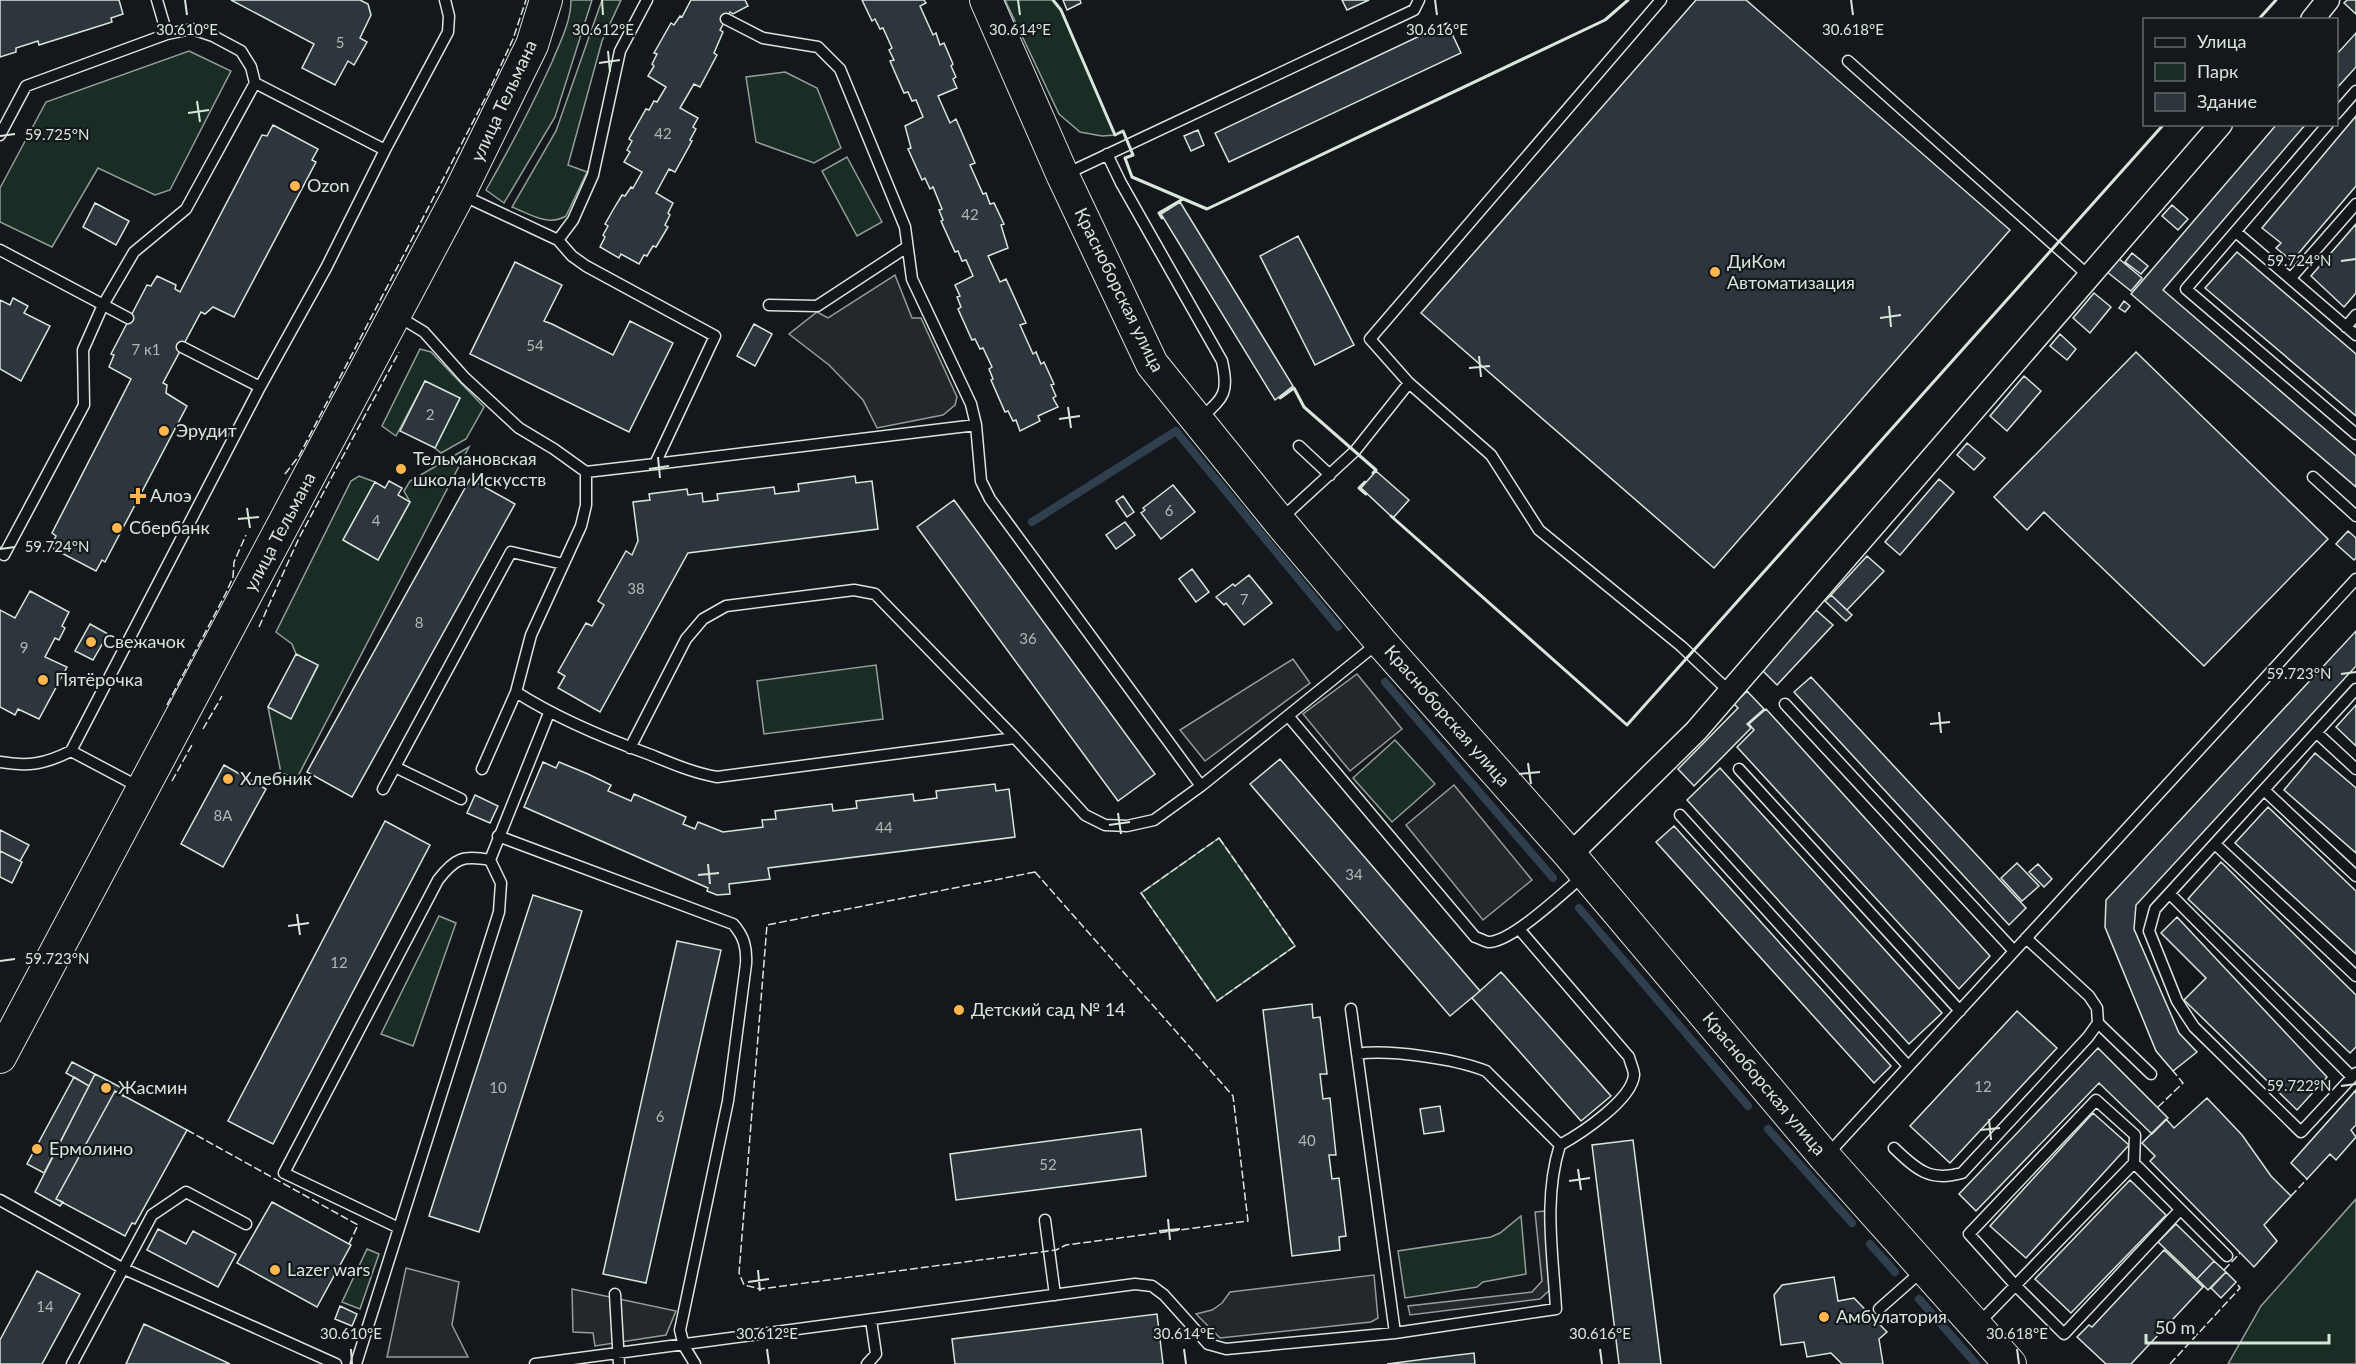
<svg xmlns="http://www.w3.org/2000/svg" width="2356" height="1364" font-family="Lato,sans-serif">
<rect width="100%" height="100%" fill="#14181c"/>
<path fill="#1a2d24" stroke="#939e99" stroke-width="1.5" d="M571,0H592L555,117L504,203L486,190C510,148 532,106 552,62C560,42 571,22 571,0Z
M602,0H621L602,41L568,165L587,172L566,216C548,227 530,214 512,207L556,131Z
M1005,0H1053L1061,10L1115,135L1102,136L1080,132L1059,114Z
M189,51L231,71L170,190L155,195L98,168L52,247L0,222V188L46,102Z
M785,72L817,88L841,148L814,163L756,142L746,77Z
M847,157L882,222L857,236L822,171Z
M420,349L431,352L484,407L466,439L441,453L435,448L460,398L425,381L396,436L382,426Z
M469,447L297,778L281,773L268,707L291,718L318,666L296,654L292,644L276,632L351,481L359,476L375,482L343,540L378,560L410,502L404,491L410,481Z
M876,665L883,719L764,734L757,681Z
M1395,740L1435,784L1392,822L1353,778Z
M1219,838L1295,946L1217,1001L1141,893Z
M439,916L456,923L413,1046L381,1034Z
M2356,1199V1364H2228L2261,1306Z
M1521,1216L1526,1274L1483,1282L1477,1287L1405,1298L1398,1251L1491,1237L1500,1233Z
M367,1249L379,1254L360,1309L342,1302Z"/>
<path fill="#24282b" stroke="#939e99" stroke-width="1.5" d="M895,275L912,318H921L957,397L955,405L943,415L877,428L863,400L829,365L789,334L817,312L828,318Z
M1293,659L1310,683L1205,761L1180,730Z
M1357,674L1402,729L1350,771L1303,714Z
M1454,785L1532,880L1483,920L1406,825Z
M1545,1211L1553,1287L1540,1299L1410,1315L1408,1306L1532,1292L1542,1281L1535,1212Z
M406,1268L459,1282L452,1325L468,1357H387Z
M1374,1275L1378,1318L1371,1322L1220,1338L1196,1314L1212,1310L1222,1303L1230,1292Z
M572,1289L676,1311L666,1335L595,1346L593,1333L573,1332Z"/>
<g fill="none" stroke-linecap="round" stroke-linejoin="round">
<path stroke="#2f3f4d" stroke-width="8" d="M1032,522L1176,431L1338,627
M1385,682L1553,878
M1579,908L1748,1106
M1768,1129L1852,1223
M1870,1244L1895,1272
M1919,1299L1976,1364"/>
</g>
<path fill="#2c363c" stroke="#d8e6dc" stroke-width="1.5" d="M0,0H119L123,14L111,18L112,22L39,45L38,41L16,48V52L0,57Z
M231,0H360L368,4L371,15L360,38L367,42L354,65L348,61L335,85L302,68L314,44Z
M691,0H745L748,6L733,14L730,12L720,30L723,32L714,53L717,55L700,87L694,84L680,108L698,118L693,127L696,129L690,140L692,141L675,172L669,169L656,193L673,203L668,213L670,215L665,225L668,227L656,247L653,246L647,256L644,255L639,264L621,254L619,258L600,247L605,237L603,235L608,226L605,224L613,210L622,195L625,196L631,187L633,188L642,172L624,162L630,152L627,150L632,141L629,139L646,109L649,110L654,101L657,102L666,87L648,76L654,66L652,64L657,54L654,53L671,23L674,25L680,16L682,17Z
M862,0H924L926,3L920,6L933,35L936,33L940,45L944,43L953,64L951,66L956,77L953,79L957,88L938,96L950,123L956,119L975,163L970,165L983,194L986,193L990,204L994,203L1004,224L1001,225L1008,248L988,256L1000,282L1006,279L1026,323L1020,325L1033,354L1036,352L1041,364L1044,362L1054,384L1051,385L1056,396L1053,398L1058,407L1038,416L1040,421L1020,431L1016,420L1013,421L1008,411L1005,412L991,380L993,379L989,369L992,367L983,348L980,349L975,339L972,340L958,309L961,307L957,297L960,296L955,285L973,276L966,260L962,261L958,251L955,252L941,221L943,220L939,210L942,209L933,187L930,189L925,178L922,180L908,149L911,148L905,126L923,117L916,100L912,101L908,92L904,93L890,61L894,60L889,50L892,48L883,28L880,29L875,19L872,21Z
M1063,0H1080L1081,3L1067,10Z
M1342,0H1369L1347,10Z
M1696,0H1746L2010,230L1714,568L1421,313Z
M2347,0H2356V14L2344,3Z
M1447,23L1461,53L1229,162L1215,133Z
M2356,33V67L2336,89V55Z
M2356,116V186L2292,261L2276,248L2281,243L2262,228Z
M2277,124H2306L2163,290L2356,456V487L2131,294Z
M273,125L318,149L312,160L316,162L234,317L213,307L205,314L201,312L163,383L167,385L166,393L187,406L105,562L102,560L96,571L50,547L56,536L52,533L131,379L109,367L114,355L111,354L147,285L151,286L157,276L176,285L175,289L180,292L262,135L267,136Z
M1198,130L1204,145L1191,151L1184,136Z
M1180,202L1293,386L1275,400L1161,214Z
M95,203L129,221L116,245L83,227Z
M2172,205L2188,219L2178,230L2162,216Z
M2356,224V293L2344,307L2311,276Z
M1298,236L1354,345L1315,365L1260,256Z
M2237,252L2356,354V416L2205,288Z
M2132,253L2148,266L2141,274L2125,262Z
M2118,258L2142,278L2131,291L2107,272Z
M515,262L562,285L544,321L552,324L613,355L630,321L673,343L629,432L470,354Z
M2094,293L2111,307L2090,333L2073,318Z
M13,298L28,306L24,313L50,326L21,381L0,369V300L10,305Z
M2124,301L2130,306L2125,312L2119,308Z
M754,324L772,334L755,366L737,356Z
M2060,334L2076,349L2067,360L2050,346Z
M2136,352L2328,539L2204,666L2044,512L2027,530L1994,497Z
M2024,376L2041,391L2007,431L1990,416Z
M425,381L460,398L435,448L400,431Z
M1967,443L1985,458L1974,470L1957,455Z
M1376,471L1409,500L1393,518L1361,488Z
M855,476L856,483L872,481L878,529L688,553L600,712L558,688L565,676L558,672L571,649L586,623L592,626L604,605L598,601L626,551L632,555L638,541L633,502L650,500L649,494L687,489L688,495L702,493L703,502L718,500L717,494L774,487L775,494L799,491L798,484Z
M470,479L515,504L352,797L307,772Z
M1939,479L1954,492L1900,555L1885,542Z
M389,481L402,488L398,495L410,502L378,560L343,540L375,482L385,488Z
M1173,485L1195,512L1161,539L1141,513L1145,510L1143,508Z
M1123,496L1134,512L1127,517L1116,501Z
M954,500L1155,774L1118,801L917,527Z
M1125,522L1135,535L1116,549L1106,535Z
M2348,531L2356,538V558L2354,560L2336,544Z
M1867,556L1884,571L1847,610L1831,595Z
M1192,569L1209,592L1196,602L1179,579Z
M1249,575L1272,603L1244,625L1226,603L1224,605L1216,597L1233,584L1235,586Z
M30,591L69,612L62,626L65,628L59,640L55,638L45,657L67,667L39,719L18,709L15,715L0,707V610L15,618Z
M1831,595L1852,615L1846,621L1825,601Z
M1816,610L1833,625L1777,685L1761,669Z
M90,624L108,634L93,660L75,651Z
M2356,631V666L2136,905L2134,929L2179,1033L2197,1052L2173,1071L2156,1051L2105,927L2106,900Z
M296,654L318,665L291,719L268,707Z
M1811,677L2026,908L2009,925L1794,692Z
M1747,691L1764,709L1747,724L1751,728L1694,786L1678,769L1738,708L1734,704Z
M2356,705V746L2336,727Z
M1766,709L1990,956L1959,989L1737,747L1754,730L1749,724Z
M2315,753L2356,788V853L2284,790Z
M1280,759L1480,991L1450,1016L1250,784Z
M543,762L556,768L559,762L588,774L611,785L608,791L631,801L634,794L686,817L683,824L695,829L698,822L723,832L763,827L762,820L776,819L775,811L832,804L833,811L857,808L856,801L913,794L914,801L937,798L936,791L995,784L996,791L1009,789L1015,837L768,868L770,879L729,884L730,894L717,895L707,891L708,888L524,807Z
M224,765L266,789L223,867L181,844Z
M1720,768L1942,1013L1909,1044L1687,800Z
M475,795L498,806L490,823L467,813Z
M2268,807L2356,891V954L2235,843Z
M385,821L430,845L273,1144L228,1121Z
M1674,826L1891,1066L1874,1083L1656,842Z
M0,830L29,845L20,861L0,851Z
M0,851L22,862L12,883L0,877Z
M2221,862L2356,995V1047L2350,1053L2188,899Z
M2017,863L2039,886L2022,901L2001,878Z
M2038,864L2052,879L2044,887L2029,872Z
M533,895L582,911L479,1232L429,1216Z
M2177,917L2327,1077L2297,1110L2184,1000L2206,978L2161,933Z
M677,941L721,950L646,1283L603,1274Z
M1501,972L1611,1096L1581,1121L1472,998Z
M1312,1004L1313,1018L1320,1017L1327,1074H1320L1323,1099L1330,1098L1336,1155H1329L1332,1179L1339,1178L1346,1236L1339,1237L1340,1250L1292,1256L1263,1010Z
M2017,1011L2057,1048L1950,1163L1910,1126Z
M2098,1048L2168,1118L2152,1134L2099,1083L1976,1211L1959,1194Z
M72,1062L95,1074L89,1086L66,1073Z
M95,1074L122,1088L123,1096L115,1091L56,1199L63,1202L60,1206L35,1192Z
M74,1077L89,1086L44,1173L27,1164Z
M2356,1090V1125L2351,1130L2356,1137L2336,1160L2330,1154L2307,1179L2291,1163Z
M115,1091L187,1130L135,1224L132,1223L125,1236L56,1199Z
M2207,1098L2242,1135L2271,1176L2291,1196L2264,1225L2277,1241L2254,1267L2150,1161L2155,1156L2142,1143L2166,1119L2174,1128Z
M1440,1106L1444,1131L1424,1134L1420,1109Z
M2093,1113L2129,1145L2026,1258L1990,1226Z
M1141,1129L1146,1176L956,1200L950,1154Z
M1633,1140L1661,1364H1619L1592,1145Z
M2130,1180L2166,1215L2071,1313L2035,1279Z
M272,1202L351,1245L317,1307L237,1263Z
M2176,1224L2214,1261L2197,1279L2158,1242Z
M158,1229L186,1244L193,1231L236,1254L218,1287L147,1250Z
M2164,1250L2203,1287L2131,1364H2106L2077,1337L2089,1325L2092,1327Z
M2214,1261L2226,1272L2208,1290L2197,1279Z
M37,1271L80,1294L42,1364H0V1340Z
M2226,1272L2236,1282L2221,1298L2211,1288Z
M1834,1277L1838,1301L1854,1298L1887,1332L1879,1339L1883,1364H1842L1831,1353L1807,1357L1804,1342L1781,1345L1774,1295L1782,1285Z
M340,1306L357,1314L352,1326L335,1319Z
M1157,1314L1163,1364H955L952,1339Z
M144,1324L230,1364H126Z
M1474,1353L1475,1364H1387L1433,1358Z"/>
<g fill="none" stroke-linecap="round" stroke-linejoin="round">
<g stroke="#d8e6dc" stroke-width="13">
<path id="lane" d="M157,0L167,34
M1661,0L1370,339L1409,383L1491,455L1539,530L1681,646L1730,692
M726,19L763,38L818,47L840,69L905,227L912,279L971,404L976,425L981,481L990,499L1201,786
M1848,61L2090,277
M2336,114L2356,91
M2328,124L2186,289L2356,434
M0,135L26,86L167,34L192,29L213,36L241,51L251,67L255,83
M1107,154L1121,183L1222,361C1229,394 1224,397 1200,419
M1066,174L1414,10L1419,0
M462,195L558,240L572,256L586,266L715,336L655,464L586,472
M2236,232L2356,335
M558,240L573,220L593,175L620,51L647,0
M0,250L128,318
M2291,278L2356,204
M769,305L817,306L907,247
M396,315L424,332L465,378L519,428L554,449L586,472V505L581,526L531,635L516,692C558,719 604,738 651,755C673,764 694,773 717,777L1015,738L1085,815L1105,825L1127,826L1154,820L1201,786L1378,643
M2346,327L2356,315
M182,347L260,387
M1299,446L1330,475
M655,464L976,425
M2313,477L2356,516
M1281,519L1355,451L1409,383
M0,553L4,555L84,405L83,350L103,305L134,252L186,209L255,83L385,150L448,32L449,16L445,0
M2356,689L2155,909L2149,931L2177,1001L2194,1027L2301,1132L2356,1073
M1785,704L2014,951
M1289,717L1475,937C1479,938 1484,941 1488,942C1511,943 1565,891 1583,876
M2317,733L2356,769
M630,748L686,639L703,619L726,606L854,590L875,594L1015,738
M71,751L139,787
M0,762C28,767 45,764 71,751L260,387L326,268L385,150
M395,767L461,799
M482,769L516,692
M1739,769L1960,1011
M383,789L511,552L563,564
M2264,790L2356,876
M1680,815L1908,1066
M498,836L733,924C744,936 747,948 746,964L728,1101L680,1330L684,1346L695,1364
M2215,844L2356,976
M2170,894L2352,1077
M1351,1009L1395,1333L1556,1309C1553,1255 1543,1198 1560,1145C1580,1134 1632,1100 1634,1075C1634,1070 1630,1062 1629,1057L1519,929
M2098,1023L2151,1074
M1357,1054C1389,1049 1456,1059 1486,1071L1560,1145
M1894,1148C1917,1170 1930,1182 1962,1173L2088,1037L2098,1023L2097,1008L2089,996L2026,938
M1828,1154L2356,579
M2134,1163L2135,1135L2096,1100L1969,1234L2015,1285L2064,1334L2180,1210
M0,1200L122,1268L336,1364
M1045,1220L1055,1295
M399,1228L284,1173L438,880C455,858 463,855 490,860
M615,1294L619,1364
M1879,1309L1922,1271
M1978,1324L2134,1163L2227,1256
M72,1364L152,1215L186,1192L246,1224
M356,1364L499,912L501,883L490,860L549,713
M535,1364L1135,1284L1152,1286L1164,1295L1208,1344L1226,1349L1395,1333
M867,1364L876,1354L871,1320"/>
</g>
<g stroke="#d8e6dc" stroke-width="25">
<path id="street" d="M2312,20L2328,0
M1570,855L1696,731L2221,124"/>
</g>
<g stroke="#d8e6dc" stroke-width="34">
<path id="secondary" d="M986,0L1063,176L1152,364L1279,521L1380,641L1570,855L1825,1157L2010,1364
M0,1057L459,194L532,45L546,0"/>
</g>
<use href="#lane" stroke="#14181c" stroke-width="10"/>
<use href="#street" stroke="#14181c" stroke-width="22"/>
<use href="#secondary" stroke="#14181c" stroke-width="32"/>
<path stroke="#d8e6dc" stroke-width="1.5" stroke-dasharray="8 3" stroke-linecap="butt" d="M285,474L299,456L489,91L513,39L526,0
M259,627L299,538L399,352
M167,705L226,593L233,577L234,562L246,535
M203,729L222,696
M172,781L193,743
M1219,838L1295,946L1217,1001L1141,893Z
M1035,872L1233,1096L1248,1221L1066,1245L1056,1250L760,1289L744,1285L739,1273L767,925Z
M2158,1107L2183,1083L2173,1071
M187,1130L358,1225L349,1244
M2291,1196L2307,1179
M2224,1270L2240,1253
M2170,1364L2240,1288L2236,1282"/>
<path stroke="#d8e6dc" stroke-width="3" d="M1053,0L1061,10L1115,135L1123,131L1133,155L1125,158L1132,177L1207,209L1605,20L1628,0
M2258,20L2276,0
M1162,218L1159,213L1183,199
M1280,398L1294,388L1304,407L1376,470L1373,473
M1365,482L1359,488L1366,494
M1391,516L1627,725L2164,124"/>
</g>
<path fill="none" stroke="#d8e6dc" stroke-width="2" d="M185,0L187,15M602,0L603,15M1018,0L1020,15M1435,0L1437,15M1851,0L1853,15M608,51L610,72M599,63L620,60M197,101L200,122M188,113L209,110M0,136L15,134M2341,261L2356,259M1889,306L1891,327M1880,318L1901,315M1479,356L1481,377M1469,368L1490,366M1068,407L1071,428M1059,419L1080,416M658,457L660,478M649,469L669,466M247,508L250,528M238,519L259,517M0,549L15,547M2341,674L2356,672M1939,712L1941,733M1930,724L1950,722M1528,763L1531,784M1519,774L1540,772M1118,813L1121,834M1109,825L1130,822M708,864L710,884M698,875L719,873M297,914L300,935M288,926L309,923M0,961L15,959M2341,1086L2356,1084M1989,1119L1991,1140M1980,1130L2000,1128M1578,1169L1581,1190M1569,1181L1590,1178M1168,1219L1170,1240M1159,1231L1180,1229M758,1270L760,1291M748,1282L769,1279M351,1349L352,1364M767,1349L769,1364M1184,1349L1186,1364M1600,1349L1602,1364M2017,1349L2019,1364"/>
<g fill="#ffb74d" stroke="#14181c" stroke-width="2">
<circle cx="295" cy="186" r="6"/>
<circle cx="1715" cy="272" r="6"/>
<circle cx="164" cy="431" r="6"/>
<circle cx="401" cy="469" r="6"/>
<path d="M135 487h6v6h6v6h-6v6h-6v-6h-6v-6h6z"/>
<circle cx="117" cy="528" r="6"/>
<circle cx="91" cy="642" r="6"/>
<circle cx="43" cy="680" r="6"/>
<circle cx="228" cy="779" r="6"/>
<circle cx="959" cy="1010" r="6"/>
<circle cx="106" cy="1088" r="6"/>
<circle cx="37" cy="1149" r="6"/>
<circle cx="275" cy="1270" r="6"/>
<circle cx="1824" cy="1317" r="6"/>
</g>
<g text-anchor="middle" stroke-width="4.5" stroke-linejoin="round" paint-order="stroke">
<g font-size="15" fill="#adbab4">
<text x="340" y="48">5</text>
<text x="663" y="139">42</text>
<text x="970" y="220">42</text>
<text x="535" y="351">54</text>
<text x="146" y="355">7 к1</text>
<text x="430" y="420">2</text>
<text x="1169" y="516">6</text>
<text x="376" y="526">4</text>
<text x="636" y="594">38</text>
<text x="1244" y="605">7</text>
<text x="419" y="628">8</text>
<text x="1028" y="644">36</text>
<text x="24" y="653">9</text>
<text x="223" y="821">8А</text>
<text x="884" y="833">44</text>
<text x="1354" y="880">34</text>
<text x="339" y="968">12</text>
<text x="1983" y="1092">12</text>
<text x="498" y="1093">10</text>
<text x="660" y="1122">6</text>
<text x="1307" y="1146">40</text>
<text x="1048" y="1170">52</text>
<text x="45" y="1312">14</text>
</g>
<g font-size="18" fill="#d8e6dc" stroke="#14181c">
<text transform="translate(504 101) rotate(-65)" y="6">улица Тельмана</text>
<text transform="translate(1119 290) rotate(64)" y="6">Красноборская улица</text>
<text transform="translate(280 532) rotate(-62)" y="6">улица Тельмана</text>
<text transform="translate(1447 716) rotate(49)" y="6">Красноборская улица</text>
<text transform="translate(1764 1084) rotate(50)" y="6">Красноборская улица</text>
</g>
<g font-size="18" fill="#d8e6dc" stroke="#14181c" text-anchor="start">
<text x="307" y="192">Ozon</text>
<text x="1727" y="268">ДиКом<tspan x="1727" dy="21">Автоматизация</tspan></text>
<text x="176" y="437">Эрудит</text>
<text x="413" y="465">Тельмановская<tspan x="413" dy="21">школа Искусств</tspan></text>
<text x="150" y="502">Алоэ</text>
<text x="129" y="534">Сбербанк</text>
<text x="103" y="648">Свежачок</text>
<text x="55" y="686">Пятёрочка</text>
<text x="240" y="785">Хлебник</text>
<text x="971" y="1016">Детский сад № 14</text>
<text x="118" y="1094">Жасмин</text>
<text x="49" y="1155">Ермолино</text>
<text x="287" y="1276">Lazer wars</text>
<text x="1836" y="1323">Амбулатория</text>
</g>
</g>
<g font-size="15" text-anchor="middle" fill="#d8e6dc" stroke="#14181c" stroke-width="4.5" stroke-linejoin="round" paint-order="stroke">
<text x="187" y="35">30.610°E</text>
<text x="603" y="35">30.612°E</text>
<text x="1020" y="35">30.614°E</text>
<text x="1437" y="35">30.616°E</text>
<text x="1853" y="35">30.618°E</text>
<text x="57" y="140">59.725°N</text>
<text x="2299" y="266">59.724°N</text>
<text x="57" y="552">59.724°N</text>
<text x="2299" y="679">59.723°N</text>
<text x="57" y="964">59.723°N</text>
<text x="2299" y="1091">59.722°N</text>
<text x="351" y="1339">30.610°E</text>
<text x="767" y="1339">30.612°E</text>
<text x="1184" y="1339">30.614°E</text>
<text x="1600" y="1339">30.616°E</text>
<text x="2017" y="1339">30.618°E</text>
</g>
<rect x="2143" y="18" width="195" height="108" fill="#14181c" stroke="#626a69" stroke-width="1.5"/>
<rect x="2155" y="38" width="30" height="9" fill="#14181c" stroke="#626a69" stroke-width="1.5"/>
<text x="2197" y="48" font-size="18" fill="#d8e6dc">Улица</text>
<rect x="2155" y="63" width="30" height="18" fill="#1a2d24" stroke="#626a69" stroke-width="1.5"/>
<text x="2197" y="78" font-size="18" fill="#d8e6dc">Парк</text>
<rect x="2155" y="93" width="30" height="18" fill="#2c363c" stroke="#626a69" stroke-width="1.5"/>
<text x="2197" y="108" font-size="18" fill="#d8e6dc">Здание</text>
<path d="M2146 1334v9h183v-9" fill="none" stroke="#d8e6dc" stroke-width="3"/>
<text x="2155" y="1334" font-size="18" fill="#d8e6dc" stroke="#14181c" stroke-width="4.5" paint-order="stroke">50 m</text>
</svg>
